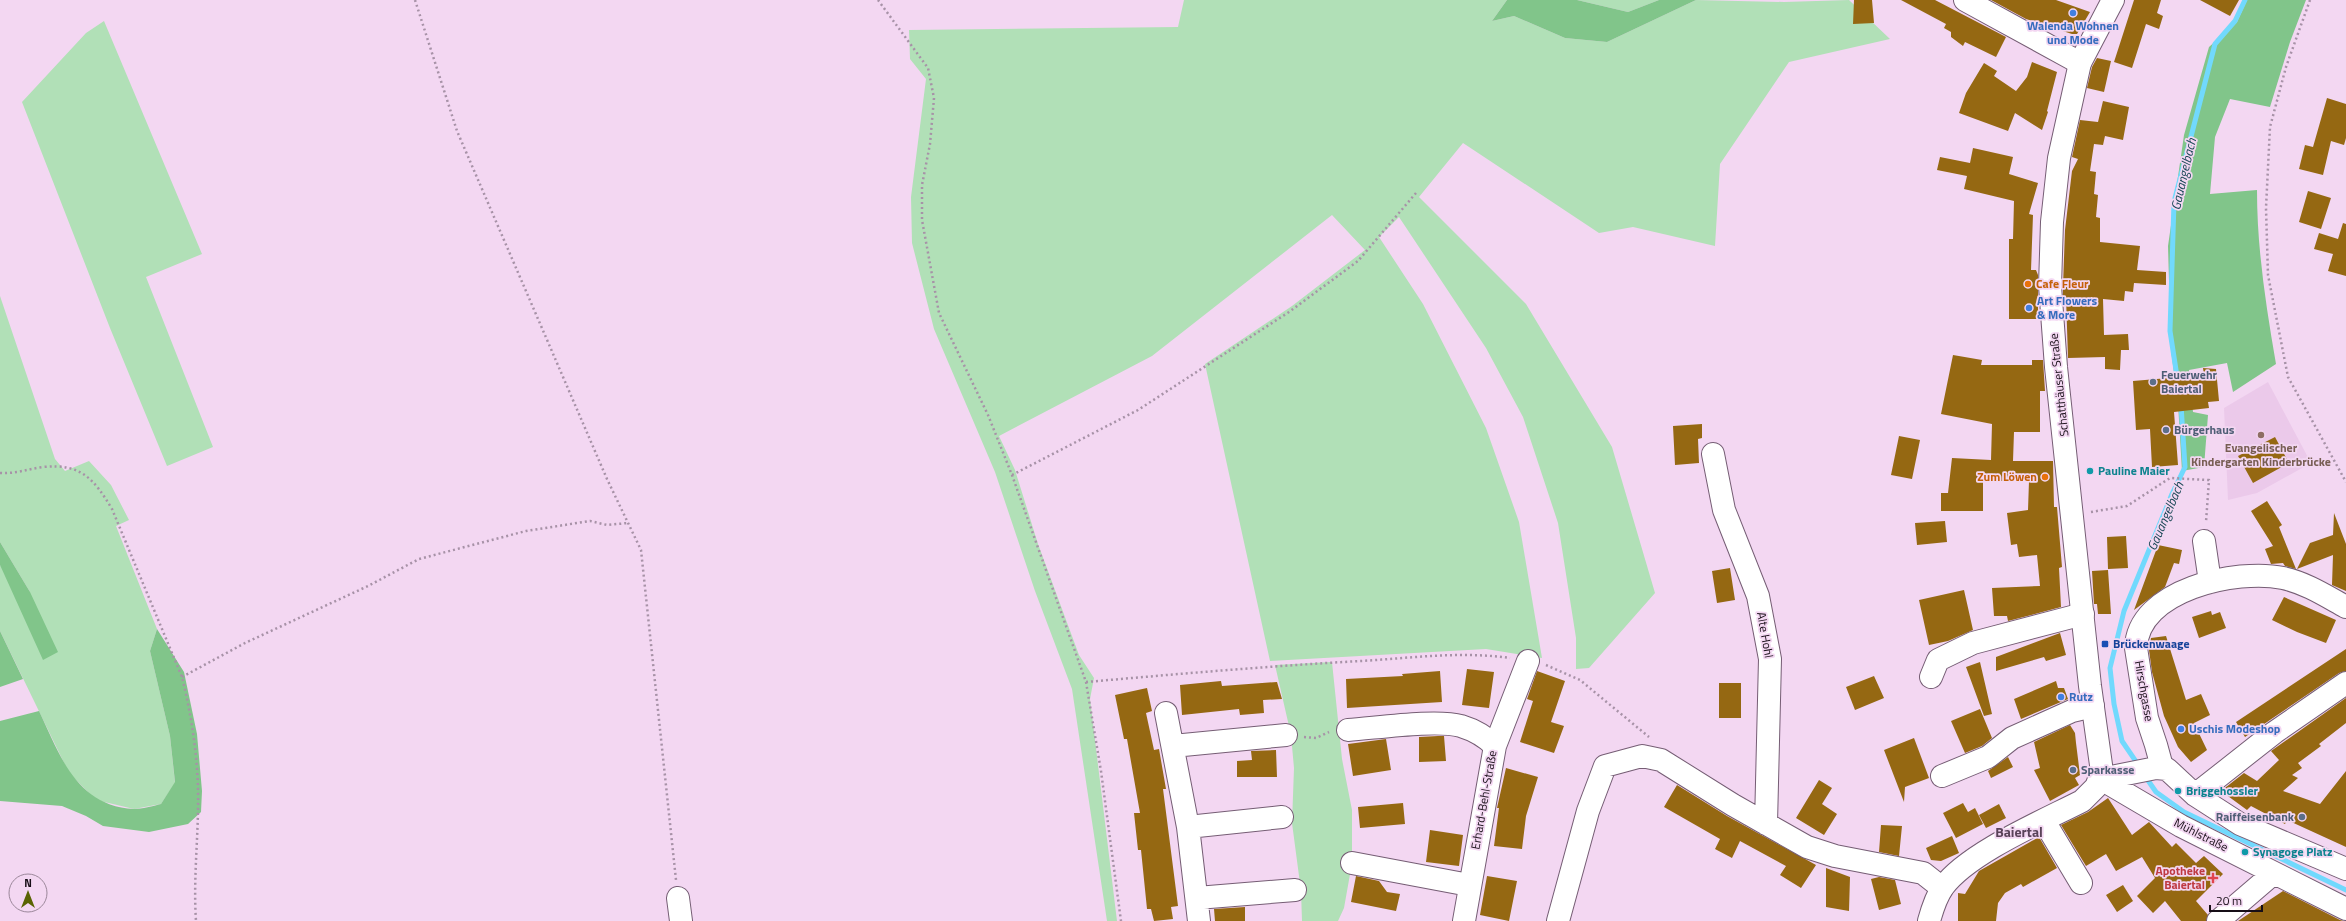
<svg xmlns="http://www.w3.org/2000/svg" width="2346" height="921" font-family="'Titillium Web',sans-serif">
<rect width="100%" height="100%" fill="#f3d7f2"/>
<path fill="#ebc9ea" d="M2268,382L2311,463L2257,493L2228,500L2224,408Z"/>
<path fill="#b1e0b7" d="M1184,0H1507L1492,21L1514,16L1565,38L1607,42L1696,0L1784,2L1849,0L1890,39L1789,62L1720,164L1715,246L1633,227L1599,233L1463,143L1419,197L1526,304L1612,447L1655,593L1589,668L1576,669V638L1558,523L1523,417L1486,348L1399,217L1379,237L1423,304L1486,428L1519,522L1542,658L1486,649L1270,661L1205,364L1292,306L1365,250L1332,215L1152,356L999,436L1015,470L1038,544L1079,655L1094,678L1090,699L1117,921H1107L1072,689L1035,591L995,472L934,329L912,243L911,197L926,79L910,59L909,30L1178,27Z
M1577,0H1659L1628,12Z
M104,21L202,254L146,277L213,447L167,466L110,328L22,102L86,33Z
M0,296L55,459L65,471L89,461L111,485L129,520L116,526L157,629L150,651L170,736L175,783L161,804L134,809L96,800L69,773L0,631V565L30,592L0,542Z
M1332,662L1342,759L1352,810V863L1344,908L1338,921H1302L1301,891L1292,823L1294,768L1291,735L1275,665Z"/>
<path fill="#81c58a" d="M1507,0H1577L1628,12L1659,0H1696L1607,42L1565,38L1514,16L1492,21Z
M2247,0H2306L2290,42L2270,107L2230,99L2215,137L2210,194L2257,190C2257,249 2266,306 2276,364L2233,392L2227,363L2189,370L2193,412L2208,415L2204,467L2182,471L2178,403L2171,350L2168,246L2184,135L2209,47L2237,22Z
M0,542L30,592L58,652L43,660L0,565Z
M157,629L184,672L197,734L202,791L201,812L188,824L149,832L103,826L86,816L62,806L0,801V721L39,711C60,755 76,806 134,809C142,809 153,806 161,804L175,782L170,736L150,651Z
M0,631L23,679L0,687Z"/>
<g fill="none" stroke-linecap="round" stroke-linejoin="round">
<path stroke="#71d9fd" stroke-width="5" d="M2178,383L2170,331L2174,202L2215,44L2235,21L2245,0
M2139,766L2122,741L2114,704L2110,668L2124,611L2172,494L2185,467L2181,405
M2145,776L2156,792L2184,812L2346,890"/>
</g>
<path fill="#956812" d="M1854,0H1872L1874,23L1853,24Z
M1901,0H1935L2006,37L1996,57L1965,42L1963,46L1951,37V32L1944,28L1946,24Z
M1991,0H2056L2090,12L2077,34H2072L2026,19Z
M2134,0H2161L2157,13L2163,16L2159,29L2146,24L2132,68L2114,62Z
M2200,0H2239L2230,16Z
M2097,58L2111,61L2104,92L2087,88L2092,67Z
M2032,62L2057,72L2047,111L2048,112L2042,130L2015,113L2008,131L1959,113L1966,93L1984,63L1997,71L1994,76L2016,91L2027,77Z
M2327,98L2346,104V138L2344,145L2331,141L2323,175L2299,169L2305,145L2313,147Z
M2103,101L2129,107L2123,140L2105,136L2103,145L2094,144L2090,171L2096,172L2094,194L2098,195L2096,217L2100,218V242L2140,246L2137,270L2166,272V285L2134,283L2133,292L2125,291L2124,301L2103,299L2104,335L2128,334L2129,350H2121L2120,370L2105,369V357L2068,358L2066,297H2063V286L2065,230L2072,171L2078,159L2072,157L2080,120L2098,122Z
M1973,148L2013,157L2009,174L2038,183L2029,214L2033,215L2031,270H2036L2038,275V319H2009V239H2013L2014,201L1964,189L1967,176L1937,170L1940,157L1970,163Z
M2308,191L2331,198L2321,229L2299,222Z
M2343,223L2346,224V276L2328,271L2333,254L2314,249L2319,233L2338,239Z
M1953,355L1982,360L1981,365H2032V360H2043L2045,391H2040V432H2014L2013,461H2053L2054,507H2057L2062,567L2059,568L2061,607L2008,621L2007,616H1994L1992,588L2040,586L2037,555L2019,557L2017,544L2011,545L2007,513L2028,510L2029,481H1983V511H1941V493H1948L1952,458L1991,460L1992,424L1941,414Z
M2203,368L2216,369L2219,401L2208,402L2209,408L2174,412L2178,465L2152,467L2150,429L2136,430L2133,381L2204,375Z
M1702,424V438L1698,439L1699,463L1675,465L1673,426Z
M1899,436L1920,440L1912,479L1891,475Z
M2275,437L2289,463L2253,483L2238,456Z
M2267,501L2282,525L2279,527L2296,569L2285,566L2283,563L2271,564L2265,549L2273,546L2251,511Z
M2334,513L2346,544V591L2332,585L2333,555L2297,569L2310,543L2333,535Z
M1945,521L1947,542L1917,545L1915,523Z
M2126,536L2128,568L2108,569L2107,537Z
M2158,545L2182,550L2179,564L2174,563L2165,587L2134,610Z
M1730,568L1735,600L1717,603L1712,571Z
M2108,570L2111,614H2098L2097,604H2094L2092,571Z
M1964,590L1973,630L1948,641L1929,645L1919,600Z
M2284,597L2336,620L2326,643L2297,632L2272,620Z
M2211,611L2212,615L2220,612L2226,628L2199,638L2192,617Z
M2060,633L2066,655L2046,661L2044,657L1996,671V657Z
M2166,636L2186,700L2201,694L2210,715L2194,723L2207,750L2191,762L2178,747L2164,716L2152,672L2149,650L2151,638Z
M2346,649V671L2339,673L2245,737L2236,722Z
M1980,662L1992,714L1984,716L1966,667Z
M1467,669L1494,672L1489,708L1462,705Z
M1440,671L1442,702L1347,708L1346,679L1403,676L1402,674Z
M1537,671L1565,681L1551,722L1564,726L1554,753L1520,742L1533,701L1527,699Z
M1874,676L1884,698L1855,710L1846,687Z
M1221,681L1222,686L1277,682L1282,699L1263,700L1264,713L1240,715L1239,709L1182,715L1180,685Z
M2056,681L2058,688H2064L2068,699L2021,719L2014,699Z
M1719,683H1741V718H1719Z
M1147,688L1152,711L1146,713L1154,750L1159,749L1166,789H1163L1178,906L1171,907L1173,919L1154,921L1151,909H1147L1141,850H1138L1134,813H1140L1127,739H1124L1115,695Z
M2346,698V723L2319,744L2321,746L2298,763L2302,768L2292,775L2298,778L2283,791L2320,804L2346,771V847L2287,820L2285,824L2251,806L2247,810L2221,791L2244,773L2257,781L2279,760L2271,751Z
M1980,709L1992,738L1982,746L1965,753L1951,721Z
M2070,725L2075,733L2076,743L2080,775L2075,778L2079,785L2050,801L2034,770L2040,768L2034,742Z
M1438,736H1444L1446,761L1419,762V737Z
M1914,738L1929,778L1905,787L1904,802L1884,750Z
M1386,739L1391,770L1353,776L1348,744Z
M1276,750L1277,777H1237V761L1252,760L1251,751Z
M2008,757L2013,767L1991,778L1988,771Z
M1506,768L1538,777L1526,816L1522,849L1494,846L1499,808H1497Z
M1819,780L1832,788L1822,804L1837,814L1824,835L1796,818Z
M1677,785L1727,816L1816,865L1801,888L1780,875L1786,866L1740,841L1732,858L1715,849L1720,839L1664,807Z
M2108,798L2132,835L2149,822L2172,847L2176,843L2196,863L2204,856L2223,874L2196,901L2208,915L2206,921H2181L2165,901L2153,913L2137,896L2155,878L2142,857L2116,871L2106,854L2086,866L2061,825L2088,812Z
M1403,803L1405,824L1360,828L1358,807Z
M1963,803L1968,812L1975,808L1983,824L1956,838L1943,813Z
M1999,804L2006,818L1986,828L1979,815Z
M1881,825L1902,826L1899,856L1879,852Z
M1430,830L1463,835L1459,866L1426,862Z
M1952,836L1959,853L1941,861L1931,860L1926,848Z
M2039,837L2057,868L2023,887L2021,884L2005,893L1998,903L1996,921H1958V893L1965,894L1979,871Z
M1826,868L1850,877L1849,911L1826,907Z
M1356,876L1379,881L1387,892L1400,894L1396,911L1351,902Z
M1487,876L1517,881L1509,921L1480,915Z
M1879,877L1895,880L1901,904L1879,910L1871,879Z
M2123,885L2133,901L2117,912L2106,895Z
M2283,891L2340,920L2344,921H2238Z
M1245,907V921H1215L1214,909Z"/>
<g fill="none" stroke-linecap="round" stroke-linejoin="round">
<g stroke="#755d74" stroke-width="24">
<path id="minor" d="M1965,0L2080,63
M1713,454L1724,510L1758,596L1770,659L1766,824
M2204,541L2210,582
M1931,677L1938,660L1973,643L2083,614
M1166,713L1188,827L1199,921
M1348,730C1377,728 1436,719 1461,726C1474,730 1486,737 1495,746L1464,921
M1173,746L1286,735
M1495,746L1528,661
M2162,767L2156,745L2147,718L2136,648C2137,590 2237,568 2283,578C2306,583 2326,596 2346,607
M1942,776L1988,757L2012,738L2072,711L2093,706
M2101,779L2181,826L2346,909
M2101,779L2156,768L2167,769L2195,795L2240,824L2346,869
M2195,795L2275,732L2346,683
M2044,821L2081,883
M1188,827L1282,817
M1352,863L1469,885
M678,898L681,921
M1197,898L1295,890
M1558,921L1588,811L1605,766L1642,756L1661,760L1733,805L1807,847L1835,856L1923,873L1942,888
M2218,921L2274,873"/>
</g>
<g stroke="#755d74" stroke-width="24">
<path id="major" d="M1929,921C1932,910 1936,897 1943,887C1968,853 2043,821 2082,801L2096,787L2102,772L2090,686L2056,367L2050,286L2052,222L2059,158L2080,63L2113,0"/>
</g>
<path stroke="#a792a7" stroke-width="2.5" stroke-dasharray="2 3" stroke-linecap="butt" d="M415,0L457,131L607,479L641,550L676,880
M878,0L928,68L934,98L930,144L922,185V220L939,313L988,415L1012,475L1086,682L1101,771L1121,921
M2310,0L2286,67L2270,127L2266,208L2268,275L2288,377L2346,482
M0,473C15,474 28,469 43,467C81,463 94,479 112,509L182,677C191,713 197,752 198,789C199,833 193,877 196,921
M1012,475L1138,410L1289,312L1358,261L1416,193
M2091,512L2127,506L2170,478L2209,480L2206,522
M2103,641L2118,644
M1546,665L1580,680L1649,737
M182,677L245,643L368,586L419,559L526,531L590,521L607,525L628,523
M1086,682C1178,674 1269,666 1361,661C1411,658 1461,651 1510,658
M1304,737L1316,738L1329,732"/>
<use href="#minor" stroke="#fff" stroke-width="22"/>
<use href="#major" stroke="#fff" stroke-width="22"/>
</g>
<g fill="#3f7fe0" stroke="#f3d7f2" stroke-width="1.5">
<circle cx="2073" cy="13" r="4"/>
<circle cx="2029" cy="308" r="4"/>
<circle cx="2061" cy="697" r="4"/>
<circle cx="2181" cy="729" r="4"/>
</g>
<g fill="#e8710a" stroke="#f3d7f2" stroke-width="1.5">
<circle cx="2028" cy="284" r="4"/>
<circle cx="2045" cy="477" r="4"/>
</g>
<g fill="#5c6f8a" stroke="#f3d7f2" stroke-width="1.5">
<circle cx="2153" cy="382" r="4"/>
<circle cx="2166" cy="430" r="4"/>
<circle cx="2073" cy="770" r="4"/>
<circle cx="2302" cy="817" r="4"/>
</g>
<circle fill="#8d6e63" stroke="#f3d7f2" stroke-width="1.5" cx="2261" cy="435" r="4"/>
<g fill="#0f9aa8" stroke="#f3d7f2" stroke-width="1.5">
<circle cx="2090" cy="471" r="4"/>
<circle cx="2178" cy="791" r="4"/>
<circle cx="2245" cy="852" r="4"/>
</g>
<rect fill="#1a4fb4" stroke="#f3d7f2" stroke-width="1.5" x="2101" y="640" width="8" height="8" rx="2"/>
<path fill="#e0444e" stroke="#f3d7f2" stroke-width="1.5" d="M2211 872h4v4h4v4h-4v4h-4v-4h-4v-4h4z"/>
<g text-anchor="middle" stroke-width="3.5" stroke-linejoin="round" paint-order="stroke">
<g font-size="12" font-weight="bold" fill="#366cbe" stroke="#f3d7f2" text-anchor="start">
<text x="2073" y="30" text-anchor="middle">Walenda Wohnen<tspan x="2073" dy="14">und Mode</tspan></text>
<text x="2037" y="305">Art Flowers<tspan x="2037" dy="14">&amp; More</tspan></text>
<text x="2069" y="701">Rutz</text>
<text x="2189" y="733">Uschis Modeshop</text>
</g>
<g font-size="12" font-weight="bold" fill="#c56008" stroke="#f3d7f2" text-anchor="start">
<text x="2036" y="288">Cafe Fleur</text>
<text x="2037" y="481" text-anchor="end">Zum Löwen</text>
</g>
<g font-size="12" font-weight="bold" fill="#4e5e75" stroke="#f3d7f2" text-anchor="start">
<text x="2161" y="379">Feuerwehr<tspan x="2161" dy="14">Baiertal</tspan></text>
<text x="2174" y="434">Bürgerhaus</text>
<text x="2081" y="774">Sparkasse</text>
<text x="2294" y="821" text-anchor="end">Raiffeisenbank</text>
</g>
<g font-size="12" fill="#170e17" stroke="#f3d7f2">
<text transform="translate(2059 385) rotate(-96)" y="4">Schatthäuser Straße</text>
<text transform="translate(1765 635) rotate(80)" y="4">Alte Hohl</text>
<text transform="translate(2144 691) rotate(80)" y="4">Hirschgasse</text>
<text transform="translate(1484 800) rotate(-80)" y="4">Erhard-Behl-Straße</text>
<text transform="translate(2201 835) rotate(27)" y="4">Mühlstraße</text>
</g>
<g font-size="12" font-weight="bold" fill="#785e54" stroke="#f3d7f2">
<text x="2261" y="452">Evangelischer<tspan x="2261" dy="14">Kindergarten Kinderbrücke</tspan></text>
</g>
<g font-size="12" font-weight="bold" fill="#0d838f" stroke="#f3d7f2" text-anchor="start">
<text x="2098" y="475">Pauline Maier</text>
<text x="2186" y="795">Briggehossler</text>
<text x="2253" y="856">Synagoge Platz</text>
</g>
<g font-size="12" font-weight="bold" fill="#164399" stroke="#f3d7f2" text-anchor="start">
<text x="2113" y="648">Brückenwaage</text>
</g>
<g font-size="12" font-weight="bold" fill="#be3a42" stroke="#f3d7f2" text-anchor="end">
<text x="2205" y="875">Apotheke<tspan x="2205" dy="14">Baiertal</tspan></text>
</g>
<g font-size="13" font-style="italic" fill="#194756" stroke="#f3d7f2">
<text transform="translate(2183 174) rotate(-77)" y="5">Gauangelbach</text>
<text transform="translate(2165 516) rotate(-67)" y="5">Gauangelbach</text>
</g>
<g font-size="14" font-weight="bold" fill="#5a4359" stroke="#f3d7f2">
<text x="2019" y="837">Baiertal</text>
</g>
</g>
<g transform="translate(28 893)"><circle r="19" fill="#f3d7f2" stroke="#9b879a"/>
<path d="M0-3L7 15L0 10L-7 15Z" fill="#5a6403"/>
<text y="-6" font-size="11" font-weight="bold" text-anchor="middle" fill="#170e17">N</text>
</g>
<path d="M2210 905v6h52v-6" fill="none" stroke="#170e17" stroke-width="2"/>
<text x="2216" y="905" font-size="12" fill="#170e17" stroke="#f3d7f2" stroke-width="3" paint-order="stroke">20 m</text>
</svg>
